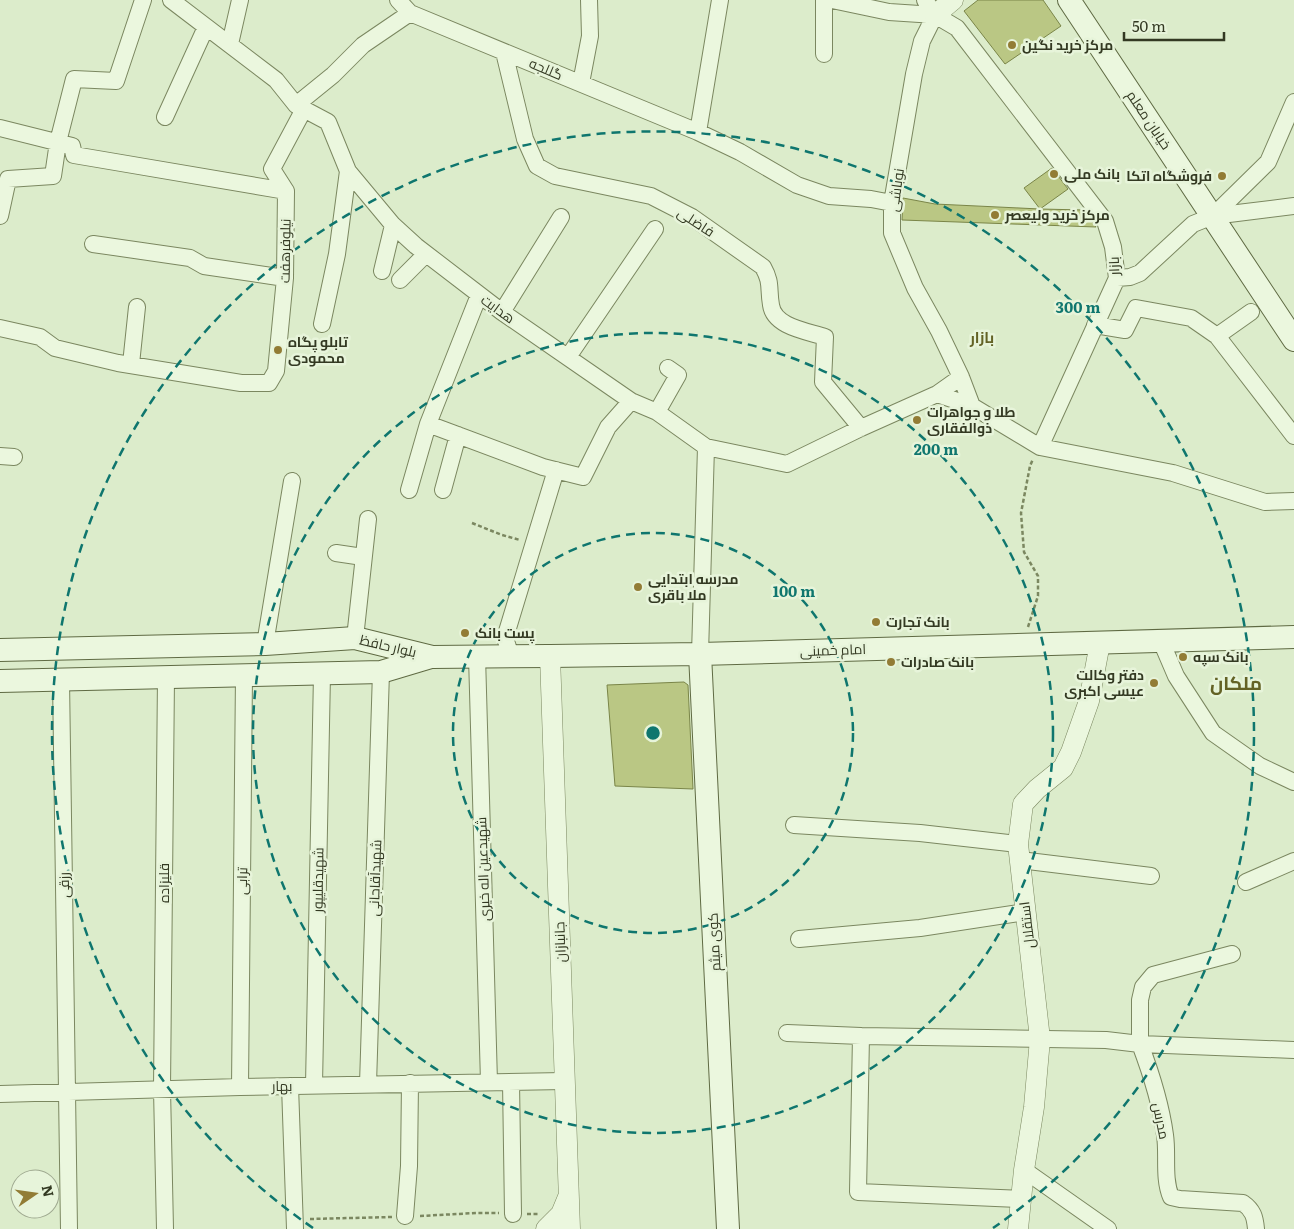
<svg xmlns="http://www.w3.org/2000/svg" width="1294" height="1229" font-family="Literata,Cairo,serif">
<rect width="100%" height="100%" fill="#dceccb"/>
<path fill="#bac784" stroke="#7a8548" d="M978,0H1043L1061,26L1005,64L964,11Z
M1052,168L1068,189L1040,209L1084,210L1096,227L902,220L903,198L935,204L1040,209L1024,188Z
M684,682L688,685L693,789L615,786L607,685Z"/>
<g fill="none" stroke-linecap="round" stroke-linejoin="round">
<g stroke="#7b8760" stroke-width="18">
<path id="minor" d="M171,0L276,80L296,105L328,122L348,171L393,225L416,246L502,312L631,401L657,412L706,447L700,654
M398,0L410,13L698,132L740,152L797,185L829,196L871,199L892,203
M832,0L889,12L935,15
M925,0L935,15L957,28L1105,221L1113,247L1117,278L1040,447
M935,15L922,41L914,74L892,203V233L915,288L939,331L961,377L972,406
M230,44L240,0
M504,52L525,139L537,166L555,176L651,196L692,217L763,267C772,283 768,288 771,305C774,327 807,331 825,337L823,382L861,428
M824,54V0
M581,83L590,36L589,0
M296,105L333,75L363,45L410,13
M165,117L206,27
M0,128L72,146L74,155L286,191
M698,132L720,0
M0,216L8,179L53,176L58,142L74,79L116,81L143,0
M1213,216L1268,162L1294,102
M93,244L190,258L204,266L285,278
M382,271L393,225
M1117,278L1130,277L1140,273L1193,224L1213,216L1294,206
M400,280L426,254
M502,312L561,217
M322,324L337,254L348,171
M1095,325L1125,330L1136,308L1191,318L1217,336L1294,436
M0,328L40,337L55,348L118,363L241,383H269L276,371L285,278L286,191L272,169L304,109
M1217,336L1251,312
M568,357L655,229
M131,364L137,307
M961,377L937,394L972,406L1040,447L1173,473L1265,502L1294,501
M657,412L678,375L668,368
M428,424L543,467L583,477L608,427L631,401
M706,447L787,464L861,428L937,394
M0,456L14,457
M409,490L428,424L479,295
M443,490L458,435
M336,553L363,557
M355,638L368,519
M1161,641L1176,676L1213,733L1260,766L1294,782
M265,644L292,481
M477,656L489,1082
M511,656L505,638L556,470
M61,680L69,1229
M794,825L920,833L1018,844
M1020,860L1151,876
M1246,882L1294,861
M799,939L920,928L1025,912
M1232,954L1153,975L1143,987L1140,1000V1044L1294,1050
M787,1033L861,1036
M511,1082L513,1214
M368,1084L381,672
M314,1085L322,674
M290,1086L295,1229
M240,1087L244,675
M0,1094L240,1087L564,1081
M1024,1170L1108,1229
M1021,1199L858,1192L861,1036L1106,1040L1140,1044C1151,1073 1161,1105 1165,1135C1168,1155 1163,1178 1171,1197L1180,1199L1243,1203C1253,1210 1255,1217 1256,1229
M405,1216L409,1166L410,1083
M165,1229L162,1089L166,677"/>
</g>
<g stroke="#7b8760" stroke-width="21">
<path id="tertiary" d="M935,15L953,0
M550,656L570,1229
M546,1229L561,1214L568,1197
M1018,1229L1024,1170L1034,1107L1040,1039L1018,844L1023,804L1037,789L1063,768L1071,752L1089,701L1100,643"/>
</g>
<g stroke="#5f6a43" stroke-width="24">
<path id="secondary" d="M1069,0L1294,340
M0,650L265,644L355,638L432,657L550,656L700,654L1294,637
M700,654L728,1229
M0,681L381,672L431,657"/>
</g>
<path stroke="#7b8760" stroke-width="2.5" stroke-dasharray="4 2.5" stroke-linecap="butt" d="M472,523L502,535L520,540
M1028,627L1038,596V576L1024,552L1021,513L1030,466L1033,459
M527,1214H539
M420,1216L476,1213H499
M310,1219L392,1217"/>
<use href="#minor" stroke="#ebf7de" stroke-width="16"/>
<use href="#tertiary" stroke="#ebf7de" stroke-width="20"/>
<use href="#secondary" stroke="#ebf7de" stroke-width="22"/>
</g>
<g fill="none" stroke="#0f766e" stroke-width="2.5" stroke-dasharray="9 6">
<circle cx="653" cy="733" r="200"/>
<circle cx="653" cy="733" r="400"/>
<path d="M313 1228A601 601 0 1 1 993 1228"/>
</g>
<g fill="#927c35" stroke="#e7f4da" stroke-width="2">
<circle cx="1012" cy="45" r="5"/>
<circle cx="1054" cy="174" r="5"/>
<circle cx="1222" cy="176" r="5"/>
<circle cx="995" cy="215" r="5"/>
<circle cx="278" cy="350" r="5"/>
<circle cx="917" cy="420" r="5"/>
<circle cx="638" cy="587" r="5"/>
<circle cx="876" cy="622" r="5"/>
<circle cx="465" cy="633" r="5"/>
<circle cx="1183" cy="657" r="5"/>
<circle cx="891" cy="662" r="5"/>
<circle cx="1154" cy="683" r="5"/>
</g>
<g text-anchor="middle" stroke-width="5" stroke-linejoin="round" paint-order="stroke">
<g font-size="14" font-weight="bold" fill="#333922" stroke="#e7f4da" text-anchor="start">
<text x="1022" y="50">مرکز خرید نگین</text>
<text x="1064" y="179">بانک ملی</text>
<text x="1212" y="181" text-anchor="end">فروشگاه اتکا</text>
<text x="1005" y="220">مرکز خرید ولیعصر</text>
<text x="288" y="347">تابلو پگاه<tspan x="288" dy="16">محمودی</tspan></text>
<text x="927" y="417">طلا و جواهرات<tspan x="927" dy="16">ذوالفقاری</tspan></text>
<text x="648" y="584">مدرسه ابتدایی<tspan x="648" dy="16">ملا باقری</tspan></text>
<text x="886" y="627">بانک تجارت</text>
<text x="475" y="638">پست بانک</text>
<text x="1193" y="662">بانک سپه</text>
<text x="901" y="667">بانک صادرات</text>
<text x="1144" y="680" text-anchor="end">دفتر وکالت<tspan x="1144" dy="16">عیسی اکبری</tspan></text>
</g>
<g font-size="14" fill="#333922" stroke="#e7f4da">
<text transform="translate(546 69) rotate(23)" y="5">گللجه</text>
<text transform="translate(1149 120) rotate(56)" y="5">خیابان معلم</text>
<text transform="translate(896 190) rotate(-82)" y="5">نوباشی</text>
<text transform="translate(696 222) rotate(33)" y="5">فاضلی</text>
<text transform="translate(285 251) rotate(-89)" y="5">نیلوفرهفت</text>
<text transform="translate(1114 266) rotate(-92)" y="5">بازار</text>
<text transform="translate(498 309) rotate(36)" y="5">هدایت</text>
<text transform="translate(388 646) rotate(13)" y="5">بلوار حافظ</text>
<text transform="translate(833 650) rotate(-2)" y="5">امام خمینی</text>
<text transform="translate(483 869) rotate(-92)" y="5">شهیدعین اله خیری</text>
<text transform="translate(375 878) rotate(-88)" y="5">شهیدآقاجانی</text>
<text transform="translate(318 880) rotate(-89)" y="5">شهیدقلیپور</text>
<text transform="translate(242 881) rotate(-89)" y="5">ترابی</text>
<text transform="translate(164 883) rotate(-90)" y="5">قلیزاده</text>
<text transform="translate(64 885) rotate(-91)" y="5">رزقی</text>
<text transform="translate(1027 925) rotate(-97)" y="5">استقلال</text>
<text transform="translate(560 942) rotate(-92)" y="5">جانبازان</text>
<text transform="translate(714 942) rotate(-93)" y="5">کوی میثم</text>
<text transform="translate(282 1086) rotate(-1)" y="5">بهار</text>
<text transform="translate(1161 1121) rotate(79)" y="5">مدرس</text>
</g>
<g font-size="15" font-weight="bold" fill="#636225" stroke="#e7f4da">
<text x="982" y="343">بازار</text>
</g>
<g font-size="19" font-weight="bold" fill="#636225" stroke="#e7f4da">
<text x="1236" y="690">ملکان</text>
</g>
</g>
<circle cx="653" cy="733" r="8" fill="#0f766e" stroke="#e7f4da" stroke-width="2.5"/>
<g font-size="15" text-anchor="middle" font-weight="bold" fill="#0f766e" stroke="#e7f4da" stroke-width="5" stroke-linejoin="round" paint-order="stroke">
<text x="1078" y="313">300 m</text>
<text x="936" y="455">200 m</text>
<text x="794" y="597">100 m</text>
</g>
<g transform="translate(35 1194) rotate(77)"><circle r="24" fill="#e7f4da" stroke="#9fa990"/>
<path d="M0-4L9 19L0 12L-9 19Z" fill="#927c35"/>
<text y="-8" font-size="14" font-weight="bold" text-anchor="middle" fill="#333922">N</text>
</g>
<path d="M1124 32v8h100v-8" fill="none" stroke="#333922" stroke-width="2.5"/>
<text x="1132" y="32" font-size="15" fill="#333922" stroke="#e7f4da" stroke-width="4" paint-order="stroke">50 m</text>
</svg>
